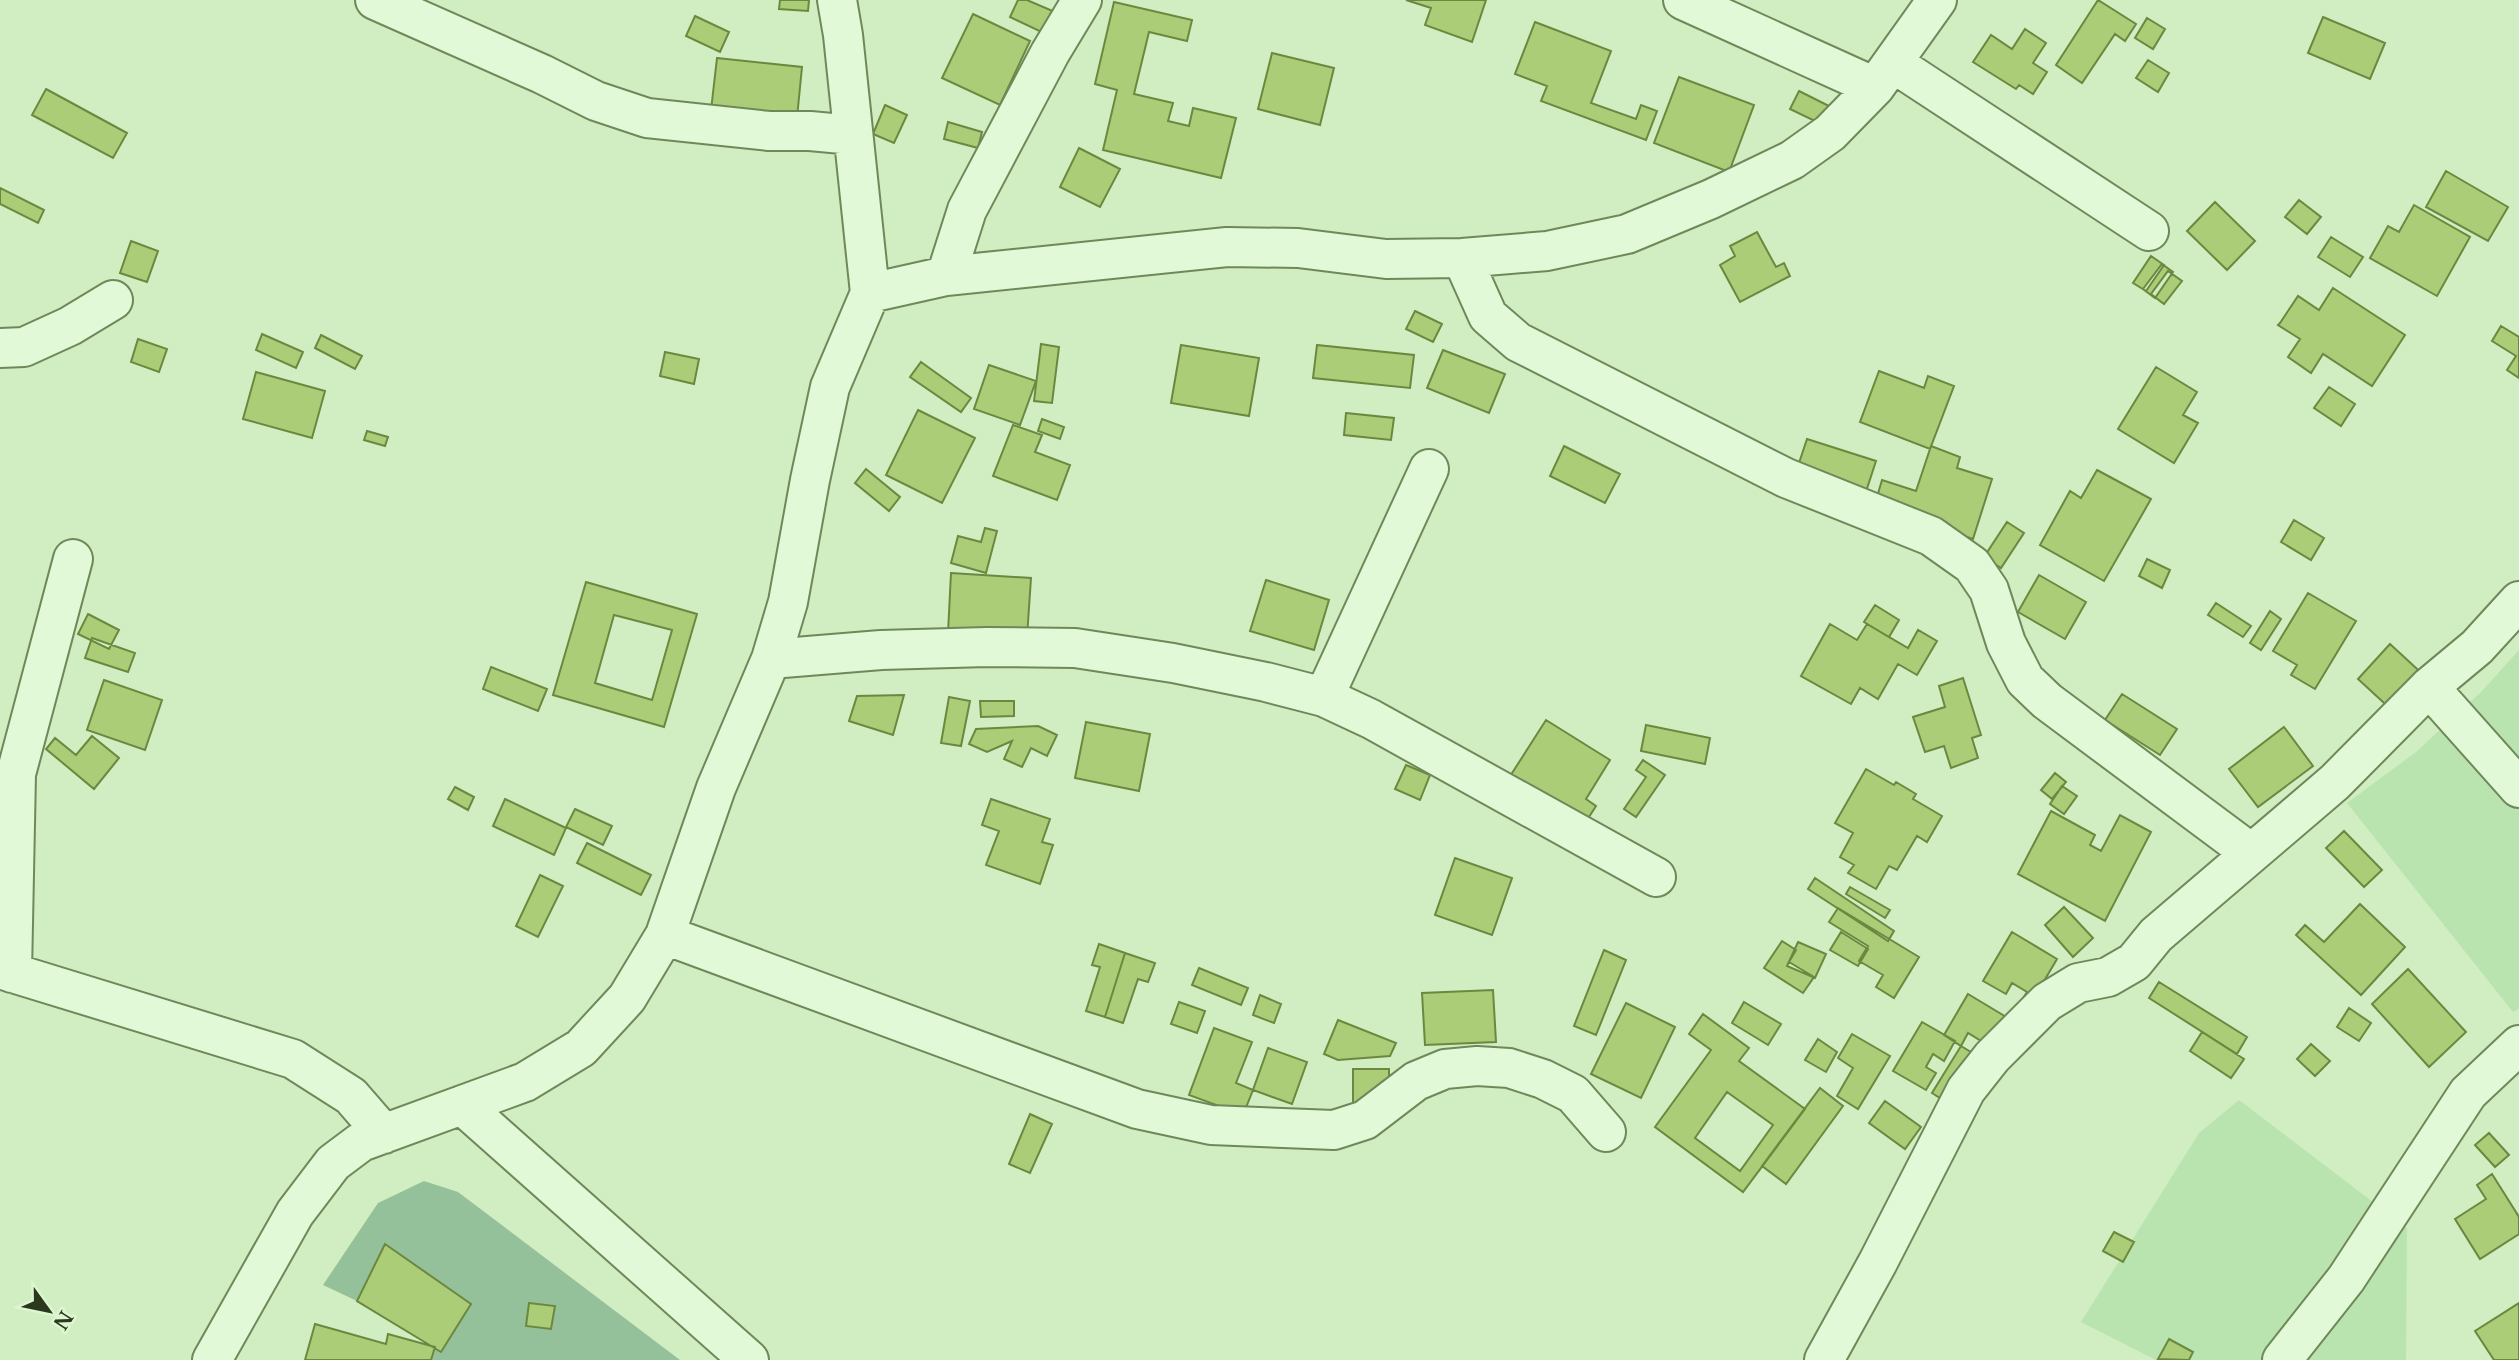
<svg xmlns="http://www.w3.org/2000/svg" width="2519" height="1360" font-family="'Libre Baskerville',serif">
<rect width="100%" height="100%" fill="#d0eec2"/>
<path fill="#b9e4b0" d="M2519,650V1009L2513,1012L2347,803L2416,752L2482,691Z
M2239,1100L2407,1228L2406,1360H2156L2081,1322L2199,1133Z"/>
<path fill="#95c19a" d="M424,1181L458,1192L680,1360H431L435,1347L357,1301L323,1285L378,1203Z"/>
<path fill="#abcd78" stroke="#6c883f" stroke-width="2" fill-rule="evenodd" d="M780,0H809L808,11L779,9Z
M1018,0H1027L1062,15L1052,37L1010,17Z
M1406,0H1486L1472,42L1425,25L1431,8Z
M2098,0L2136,24L2125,41L2115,34L2082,83L2056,65Z
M1114,2L1192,20L1187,41L1149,32L1134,94L1173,103L1168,121L1189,126L1193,108L1236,118L1221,178L1103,150L1117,90L1095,84Z
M973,14L1030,41L1000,105L942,78Z
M695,16L729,32L720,52L686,36Z
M2323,17L2385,43L2370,79L2308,53Z
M2147,18L2165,29L2153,49L2135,38Z
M1535,22L1611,51L1591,103L1636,119L1641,105L1657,111L1646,140L1541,101L1547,86L1515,74Z
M2025,29L2046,43L2033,63L2047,72L2033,94L2019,85L2016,89L1973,62L1991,35L2012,49Z
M1272,53L1334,68L1320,125L1258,109Z
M717,58L802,67L796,128L710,119Z
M2148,60L2169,73L2158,92L2136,78Z
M1679,77L1754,105L1729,172L1654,143Z
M46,89L127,133L113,158L32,115Z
M1799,91L1831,107L1823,125L1790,109Z
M885,105L907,115L894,143L873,134Z
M948,122L982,132L978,148L944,139Z
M1079,148L1120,169L1100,207L1060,187Z
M2446,171L2508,207L2488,241L2426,207Z
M0,188L44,210L38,223L0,204Z
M2299,200L2321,217L2307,234L2285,217Z
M2215,202L2255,241L2227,270L2187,231Z
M2414,205L2470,237L2437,296L2370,258L2388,226L2399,232Z
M1757,232L1776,267L1784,263L1790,276L1740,302L1720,265L1735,256L1730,246Z
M2331,237L2363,257L2350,277L2318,257Z
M131,241L158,251L147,282L120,273Z
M2151,256L2164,265L2146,291L2133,283Z
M2162,264L2173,272L2155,298L2143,289Z
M2168,271L2182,281L2164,304L2151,294Z
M2333,288L2405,335L2372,386L2323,354L2311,373L2288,357L2300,339L2278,325L2280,323L2298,296L2319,310Z
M1415,311L1442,324L1433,342L1406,329Z
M2501,326L2519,337V378L2507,370L2516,356L2492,341Z
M262,334L303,352L296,368L256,350Z
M321,335L362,356L355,369L315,348Z
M138,339L167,349L159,372L131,362Z
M1041,344L1059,347L1052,403L1034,401Z
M1181,345L1259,358L1249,416L1171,403Z
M1317,345L1414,355L1410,388L1313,378Z
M1443,350L1505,374L1489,413L1427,388Z
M665,352L699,359L694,384L660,376Z
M921,362L971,398L961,412L910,377Z
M989,365L1036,381L1020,425L974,409Z
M2156,367L2197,392L2183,415L2198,423L2174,463L2118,429Z
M1879,371L1924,388L1928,376L1954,386L1930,449L1860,422Z
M256,372L325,391L312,438L243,419Z
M2329,387L2355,404L2341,426L2314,408Z
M918,410L975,438L942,503L886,475Z
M1346,413L1394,418L1391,440L1344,435Z
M1042,419L1064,427L1060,439L1038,431Z
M1013,425L1042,435L1035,452L1070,465L1057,500L993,476Z
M367,431L388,437L385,446L364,440Z
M1807,439L1876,461L1861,507L1792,484Z
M1564,446L1620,474L1605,503L1550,476Z
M1931,446L1960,457L1957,468L1992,479L1973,539L1874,507L1882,480L1916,491Z
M866,469L900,497L889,511L855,483Z
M2097,470L2151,499L2104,581L2040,545L2070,491L2081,498Z
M2294,520L2324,538L2311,560L2281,542Z
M2007,522L2024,533L2001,568L1984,557Z
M985,528L997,531L986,573L951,563L958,536L981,542Z
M2147,559L2170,570L2162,588L2139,576Z
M951,573L1031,578L1027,637L948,633Z
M2039,575L2086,602L2065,639L2018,612Z
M1266,580L1329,600L1314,650L1250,631Z
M586,582L697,614L664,727L553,695ZM614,615L672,630L652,700L595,683Z
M2308,593L2356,621L2315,689L2291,675L2297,665L2273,651Z
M2216,603L2251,626L2243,637L2208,615Z
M1875,605L1899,620L1889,637L1864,622Z
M2270,611L2281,619L2261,650L2250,643Z
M88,614L119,630L109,649L78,634Z
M1830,624L1857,640L1867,624L1908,648L1918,630L1937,641L1917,675L1898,664L1878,699L1860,688L1851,704L1801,676Z
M92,638L135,653L128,672L85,658Z
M2390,644L2428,679L2396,714L2358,679Z
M491,667L547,689L538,711L483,689Z
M1963,678L1981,735L1972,738L1978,758L1951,768L1944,746L1925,752L1913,717L1945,707L1939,686Z
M104,680L162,700L145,750L87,730Z
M2122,694L2177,729L2160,755L2105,720Z
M904,695L893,735L849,721L857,696Z
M949,697L970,701L961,746L941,743Z
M980,701H1014V716L981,717Z
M1546,720L1610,760L1586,799L1596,806L1582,828L1507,781Z
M1086,722L1150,734L1139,791L1075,778Z
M1646,725L1710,738L1705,764L1641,751Z
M1038,726L1057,735L1047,756L1031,748L1022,767L1004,759L1012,741L987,752L969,744L976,729Z
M2284,727L2313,766L2258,807L2229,769Z
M92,736L119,758L94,789L46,749L55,738L76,755Z
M1643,760L1665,775L1636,817L1624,809L1646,777L1636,770Z
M1406,765L1430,775L1420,800L1395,789Z
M1866,769L1894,785L1896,782L1916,794L1913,799L1942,816L1927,842L1917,836L1897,870L1889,866L1876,889L1848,873L1854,865L1840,857L1853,833L1835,823Z
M2055,773L2066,782L2052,799L2041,790Z
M2062,786L2077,796L2064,814L2050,804Z
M455,787L474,797L468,810L448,799Z
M505,799L566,828L554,855L493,826Z
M991,799L1050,819L1042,842L1053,845L1040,884L986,865L999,831L982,825Z
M575,809L612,826L603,845L566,827Z
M2051,811L2095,835L2090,845L2101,851L2120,815L2151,832L2105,921L2018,874Z
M2344,831L2382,870L2364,887L2326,848Z
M587,843L651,875L641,895L577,863Z
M1455,858L1512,878L1492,935L1435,915Z
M540,875L563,886L538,937L516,926Z
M1815,878L1894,931L1888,941L1808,889Z
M1850,887L1890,910L1885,918L1846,894Z
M2360,904L2405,947L2361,995L2296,935L2305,925L2324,942Z
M2064,907L2093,938L2073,957L2045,925Z
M1838,908L1919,957L1894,998L1876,987L1883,975L1859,961L1868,946L1829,922Z
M1841,932L1868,949L1858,966L1830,950Z
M2012,932L2057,959L2028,1008L2020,1003L2027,992L2012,983L2006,994L1983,981Z
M1782,941L1796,950L1789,962L1814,977L1803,993L1764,968Z
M1798,942L1826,954L1815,978L1787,966Z
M1099,944L1125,953L1105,1017L1086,1011L1100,967L1092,965Z
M1604,950L1626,960L1596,1035L1574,1026Z
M1125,953L1155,963L1148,982L1138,979L1123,1023L1105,1017Z
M1199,968L1248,988L1241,1005L1192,985Z
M2408,969L2466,1032L2429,1067L2372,1004Z
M2159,982L2247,1037L2237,1054L2149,998Z
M1493,990L1496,1042L1425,1045L1422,993Z
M1968,994L2008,1018L1991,1047L1968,1033L1961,1046L1944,1035Z
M1260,995L1281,1004L1274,1023L1253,1015Z
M1179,1002L1205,1011L1197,1033L1171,1024Z
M1744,1002L1781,1024L1768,1045L1732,1023Z
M1626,1003L1675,1027L1641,1098L1591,1074Z
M2349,1008L2371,1023L2359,1041L2337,1027Z
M1703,1014L1749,1048L1739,1061L1805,1109L1743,1192L1655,1127L1711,1050L1689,1034ZM1727,1092L1773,1125L1740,1171L1695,1138Z
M1338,1020L1396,1043L1390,1056L1338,1060L1324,1054Z
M1922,1022L1955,1041L1944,1061L1933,1054L1926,1067L1936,1073L1926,1090L1893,1071Z
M1214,1028L1252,1042L1236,1083L1253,1090L1243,1115L1189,1095Z
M2202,1032L2244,1059L2231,1078L2190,1051Z
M1852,1034L1890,1056L1858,1109L1837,1096L1853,1068L1838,1058Z
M1818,1039L1837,1052L1826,1072L1805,1060Z
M2311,1044L2330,1061L2315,1076L2297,1059Z
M1961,1046L1984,1060L1954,1107L1932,1093Z
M1268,1048L1307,1062L1292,1104L1253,1090Z
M1353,1069H1389V1104H1353Z
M1820,1088L1843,1106L1786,1184L1762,1166Z
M1885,1101L1921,1127L1905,1149L1869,1123Z
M1030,1114L1052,1124L1030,1173L1009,1164Z
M2489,1133L2509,1155L2495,1167L2475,1145Z
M2492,1174L2519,1217V1234L2480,1259L2455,1219L2486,1199L2477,1185Z
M2114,1232L2134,1242L2123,1262L2103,1251Z
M385,1244L471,1304L441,1352L357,1301Z
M529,1303L555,1306L551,1329L526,1326Z
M2519,1303V1360H2494L2475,1331Z
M315,1324L386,1344L388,1334L435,1347L431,1360H305Z
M2169,1339L2193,1352L2189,1360L2158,1359Z"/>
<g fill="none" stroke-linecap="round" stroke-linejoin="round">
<g stroke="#708859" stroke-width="42">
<path id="minor" d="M375,0L542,74L596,101L647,118L769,131H810L853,135
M1683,0L1875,87
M1893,63L2149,231
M1462,258L1488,316L1518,342L1786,478L1931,536L1972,565L1989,590L2006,643L2025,680L2047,701L2251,853
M946,276L967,210L1050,53L1082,0
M870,293L946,276L1227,247L1298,248L1386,259L1462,258L1547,251L1627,234L1711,199L1792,160L1830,133L1875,87L1937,0
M0,348L24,347L70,326L113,300
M771,659L881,650L987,647L1075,648L1173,663L1266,682L1324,697L1371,719L1656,877
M2429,687L2519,788
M1324,697L1429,469
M665,935L1137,1109L1211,1125L1334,1130L1365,1120L1416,1081L1445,1069L1477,1066L1509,1068L1543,1079L1573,1094L1606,1132
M0,969L293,1059L351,1096L384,1134
M12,973L16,774L73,559
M462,1105L749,1360
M212,1360L295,1213L333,1163L361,1142L525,1082L581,1048L627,998L665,935L716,788L771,659L788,602L810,480L830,387L870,293L843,35L837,0
M1824,1360L1878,1262L1966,1090L1992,1057L2047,1002L2078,983L2108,977L2134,962L2156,935L2335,782L2429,687L2477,647L2519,601
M2282,1360L2346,1279L2468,1093L2519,1045"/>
</g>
<use href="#minor" stroke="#e1f9d6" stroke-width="38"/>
</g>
<g transform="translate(49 1311) rotate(123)" stroke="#ddf6d2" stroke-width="5" paint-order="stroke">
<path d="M0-5L12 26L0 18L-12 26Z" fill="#2c381e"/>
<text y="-10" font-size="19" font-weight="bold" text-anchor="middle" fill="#2c381e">N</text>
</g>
</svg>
